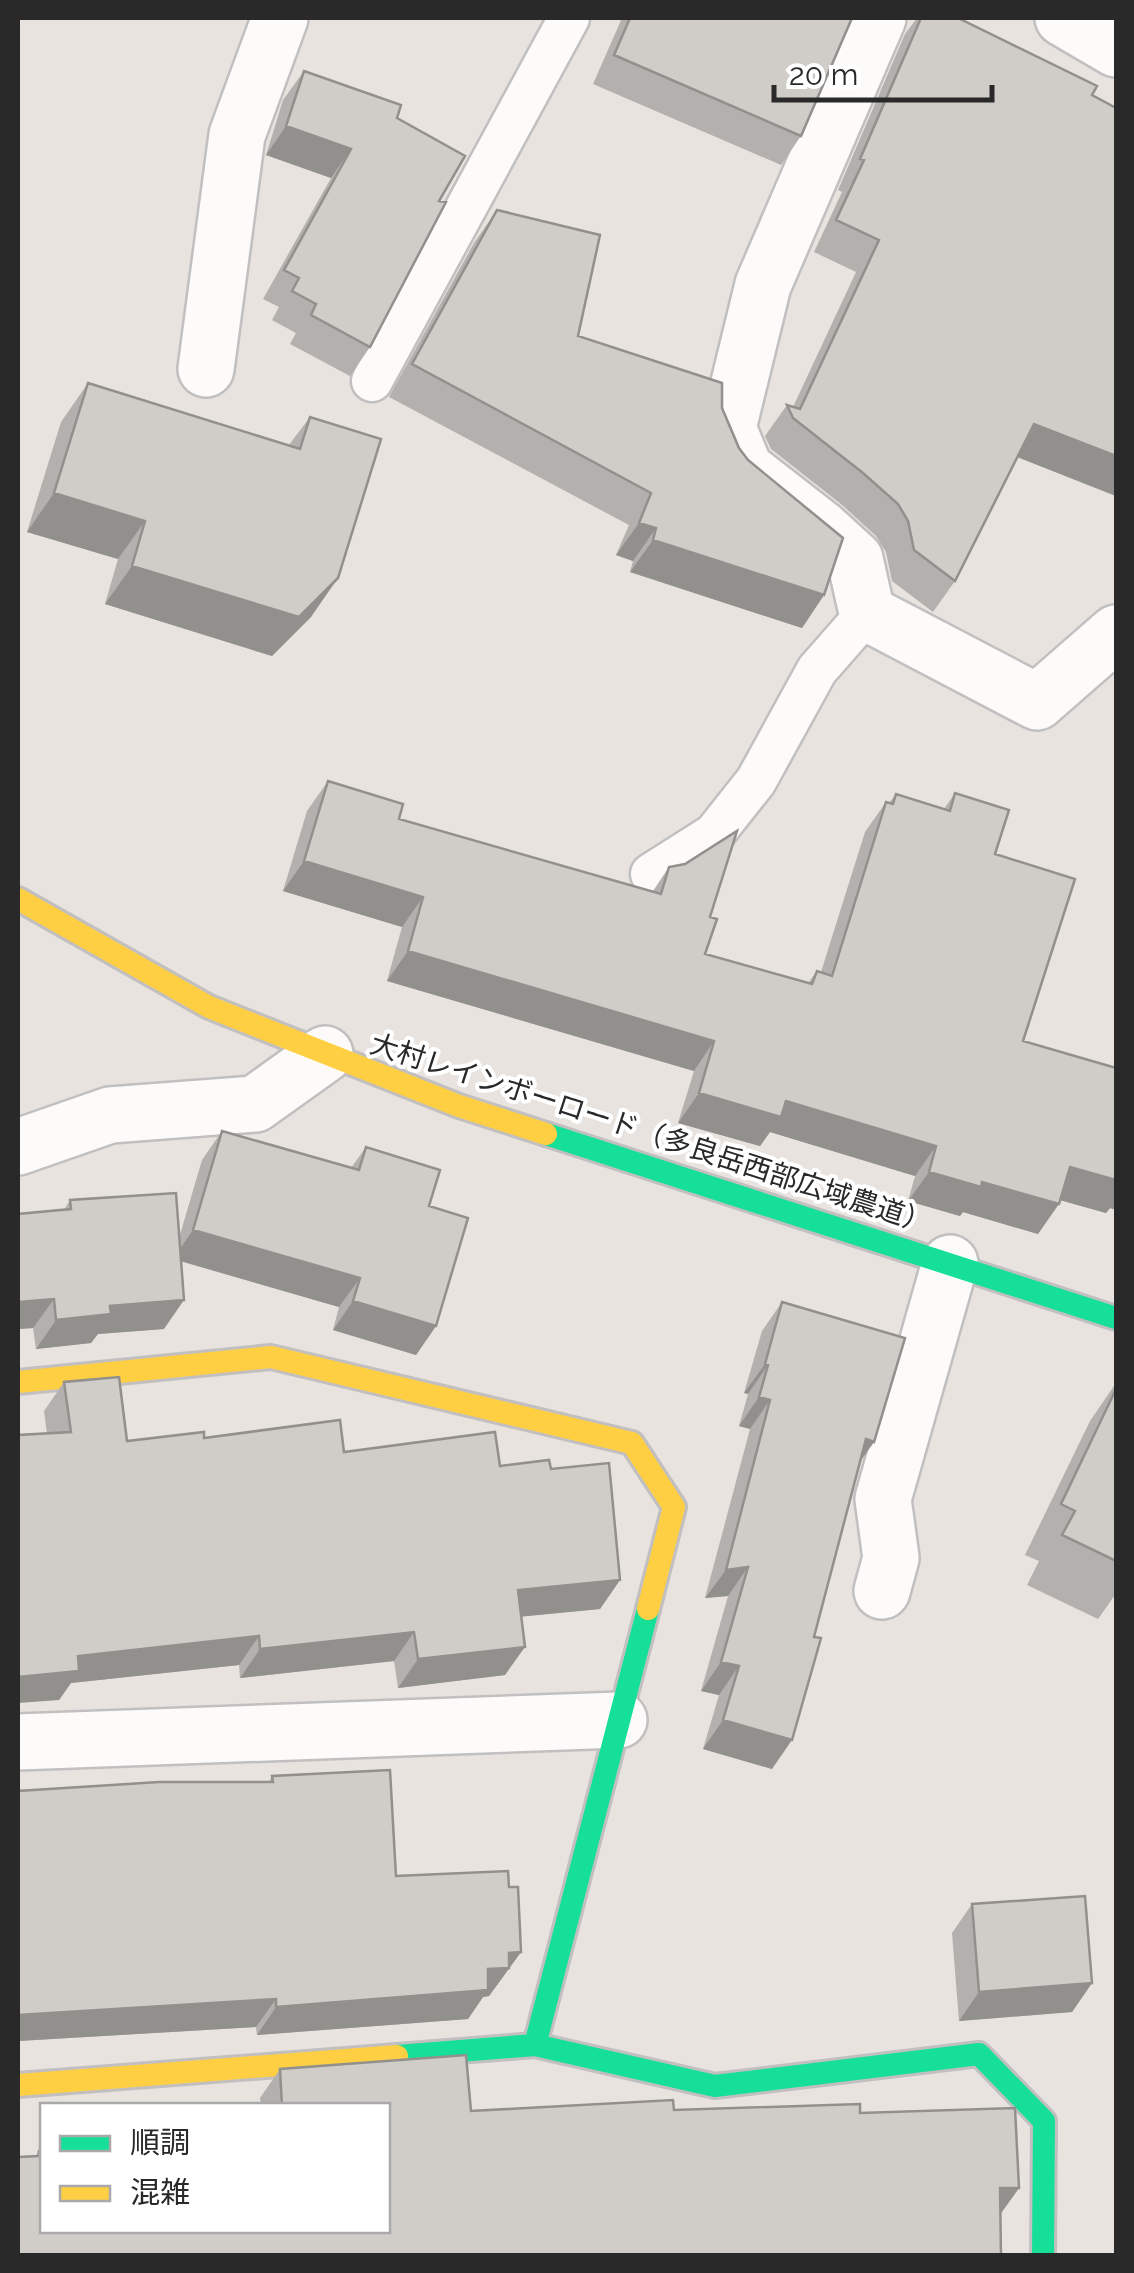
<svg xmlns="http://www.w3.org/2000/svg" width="1134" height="2273" font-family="Raleway,'Noto Sans JP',sans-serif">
<rect width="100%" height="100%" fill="#e8e3de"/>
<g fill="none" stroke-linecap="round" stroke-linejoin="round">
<g stroke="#c1bfc0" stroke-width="45">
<path id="lane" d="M372,381L569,18
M651,874L714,834L756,781L817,670L867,613"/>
</g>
<g stroke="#c1bfc0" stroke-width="60">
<path id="street" d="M878,18L763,285L728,428L745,469L822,529L855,559L867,613L1037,702L1116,633
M1063,18L1116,49
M206,369L237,135L280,18
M18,1147L110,1115L255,1104L325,1054
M882,1591L891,1558L883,1499L950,1263
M18,1742L619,1720"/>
</g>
<g stroke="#c1bfc0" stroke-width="28">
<path id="fast" d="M546,1134L1116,1318
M535,2045L648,1609
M397,2056L535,2045L715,2086L979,2054L1044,2121L1043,2256"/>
</g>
<g stroke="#c1bfc0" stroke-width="28">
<path id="slow" d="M18,899L209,1007L459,1106L546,1134
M18,1382L271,1357L632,1443L674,1507L648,1609
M18,2085L397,2056"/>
</g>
<use href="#lane" stroke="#fcfbfa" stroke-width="40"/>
<use href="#street" stroke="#fcfbfa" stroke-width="55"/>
<use href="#fast" stroke="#16e098" stroke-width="22"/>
<use href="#slow" stroke="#ffcf43" stroke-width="22"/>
</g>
<path fill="#b3b0ad" d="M622,18H852L801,136L781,165L593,84Z
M917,18H958L1092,95L1116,496L1017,457L955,581L933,612L892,581L886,552L876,536L841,504L771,449L765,436L787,405L793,407L856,272L814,252L842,192L838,190L905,34Z
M304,71L397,118L439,201L370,347L350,376L290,344L296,333L272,320L279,307L263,299L331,178L266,155L283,100Z
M497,210L578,336L722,408L739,448L824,595L802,628L630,572L633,561L616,555L629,525L389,397L474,243Z
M88,383L289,445L310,417L311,617L272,656L105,604L118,559L27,532L61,422Z
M328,781L399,819L653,891L669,867L710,917L705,954L808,983L817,971L821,972L865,832L886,802L889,803L896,794L944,809L955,793L995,854L1023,1041L1116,1068V1210L1110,1208L1106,1213L1060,1200L1038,1234L963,1212L960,1216L908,1201L915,1176L770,1132L760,1146L678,1123L694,1071L387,981L402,927L283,891L307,811Z
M222,1131L351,1168L366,1147L429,1206L436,1326L416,1355L333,1330L339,1307L181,1261L164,1329L98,1334L91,1343L36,1349L33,1328L18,1329V1214L64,1210L70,1200L179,1238L202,1160Z
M782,1302L874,1442L861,1460L772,1769L703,1749L719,1695L701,1691L728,1596L705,1598L750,1429L739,1426L748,1394L744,1393L762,1331Z
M64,1382L127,1441L204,1438L344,1452L551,1469L620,1580L600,1609L522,1616L505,1675L398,1688L394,1661L240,1678L239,1665L71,1683L59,1700L47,1434L44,1411Z
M1116,1383V1596L1115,1595L1098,1619L1027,1585L1039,1561L1025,1555L1090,1421Z
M272,1776L396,1876L509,1887L521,1952L489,1996L483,1997L468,2019L257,2035L256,2027L18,2041V1791L269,1782Z
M972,1904L1092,1983L1072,2012L959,2021L952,1933Z
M466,2055L471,2111L673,2100L674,2110L860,2104V2113L1015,2108L1019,2188L1001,2213V2256H18V2157L35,2156L39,2151H42V2230H388V2106H261L260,2098L280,2069Z"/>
<path fill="#92908d" d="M286,126L351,149L331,178L266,155Z
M1034,424L1116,456V496L1012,455Z
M54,493L145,521L118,559L27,532Z
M639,523L656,528L633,561L616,555Z
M653,540L824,595L802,628L630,572Z
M132,566L338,578L311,617L272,656L105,604Z
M304,861L423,897L402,927L283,891Z
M408,951L714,1041L694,1071L387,981Z
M699,1093L786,1101L936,1146L915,1176L770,1132L760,1146L678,1123Z
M1070,1167L1116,1180V1210L1110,1208L1106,1213L1049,1197Z
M929,1172L982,1182L1059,1204L1038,1234L963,1212L960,1216L908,1201Z
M193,1230L360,1278L339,1307L173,1259Z
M54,1299L33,1328L18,1329V1302Z
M184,1300L164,1329L98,1334L91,1343L36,1349L56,1320L110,1306Z
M353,1301L436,1326L416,1355L333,1330Z
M765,1364L768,1365L748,1394L744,1393Z
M759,1397L770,1400L750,1429L739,1426Z
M866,1439L874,1442L854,1470Z
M748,1567L728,1596L705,1598L726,1570Z
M620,1580L600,1609L498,1619L518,1590Z
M414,1632L394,1661L240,1678L260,1649Z
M259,1636L239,1665L71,1683L59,1700L18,1703V1677L78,1656Z
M525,1647L505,1675L398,1688L418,1659Z
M721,1662L739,1666L719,1695L701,1691Z
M723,1720L792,1740L772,1769L703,1749Z
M521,1952L489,1996L483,1997L468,2019L257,2035L276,2007L488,1969L509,1953Z
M1092,1983L1072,2012L959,2021L979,1992Z
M276,1999L256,2027L18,2041V2015Z
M1000,2188H1019L999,2216Z"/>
<path fill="#d0cdc9" stroke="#92908d" stroke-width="2.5" d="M630,18H852L801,136L614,55Z
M921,18H958L1097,86L1092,95L1116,108V456L1034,424L955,581L914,550L908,521L898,504L863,473L793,418L787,405L800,409L879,240L836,220L864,160L860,159Z
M304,71L401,105L397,118L465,156L439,201L446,202L370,347L311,315L316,304L292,291L299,278L284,270L351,149L286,126Z
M497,210L600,235L578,336L722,383V408L739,448L748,460L843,538L824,595L653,540L656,528L639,523L651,493L412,364Z
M88,383L300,449L310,417L381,439L338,578L299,617L132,566L145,521L54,493Z
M328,781L403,804L399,819L661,894L669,867L685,864L737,831L710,917L717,919L705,954L812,984L817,971L832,976L886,802L893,804L896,794L950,811L955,793L1009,810L995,854L1075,879L1023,1041L1116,1068V1180L1070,1167L1059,1204L982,1182L981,1187L929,1172L936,1146L786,1101L781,1117L699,1093L714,1041L408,951L423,897L304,861Z
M222,1131L359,1170L366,1147L440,1170L429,1206L468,1218L436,1326L353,1301L360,1278L193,1230Z
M176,1193L184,1300L110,1306L111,1314L56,1320L54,1299L18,1302V1214L71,1209L70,1200Z
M782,1302L905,1338L874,1442L866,1439L814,1637L821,1638L792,1740L723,1720L739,1666L721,1662L748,1567L726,1570L770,1400L759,1397L768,1365L765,1364Z
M119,1377L127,1441L204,1432V1438L340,1420L344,1452L495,1432L500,1466L549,1460L551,1469L609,1463L620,1580L518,1590L525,1647L418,1659L414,1632L260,1649L259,1636L78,1656L79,1671L18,1677V1435L71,1432L64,1382Z
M1116,1389V1561L1062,1535L1075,1511L1061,1504Z
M390,1770L396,1876L508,1871L509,1887H518L521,1952L509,1953V1968L488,1969V1990L276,2007V1999L18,2015V1791L159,1782H273L272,1776Z
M1085,1896L1092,1983L979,1992L972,1904Z
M466,2055L471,2111L673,2100L674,2110L860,2104V2113L1015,2108L1019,2188H1000L1001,2256H18V2157L39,2156V2151H42V2230H388V2106H282L280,2069Z"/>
<g text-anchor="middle" stroke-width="8" stroke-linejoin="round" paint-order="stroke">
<g font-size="28" fill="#292929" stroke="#fff">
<text transform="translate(651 1133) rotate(18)" y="10">大村レインボーロード（多良岳西部広域農道）</text>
</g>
</g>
<rect width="1134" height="2273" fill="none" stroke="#292929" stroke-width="40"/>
<rect x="40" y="2103" width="350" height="130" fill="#ffffff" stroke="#a9a9a9" stroke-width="2.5"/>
<rect x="60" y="2136" width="50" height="15" fill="#16e098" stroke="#a9a9a9" stroke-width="2.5"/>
<text x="130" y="2153" font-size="30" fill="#292929">順調</text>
<rect x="60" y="2186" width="50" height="15" fill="#ffcf43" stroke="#a9a9a9" stroke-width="2.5"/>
<text x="130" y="2203" font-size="30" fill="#292929">混雑</text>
<path d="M774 85v15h218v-15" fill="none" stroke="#292929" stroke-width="5"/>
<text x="789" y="85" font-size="30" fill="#292929" stroke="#ffffff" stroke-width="8" paint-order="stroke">20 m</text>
</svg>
